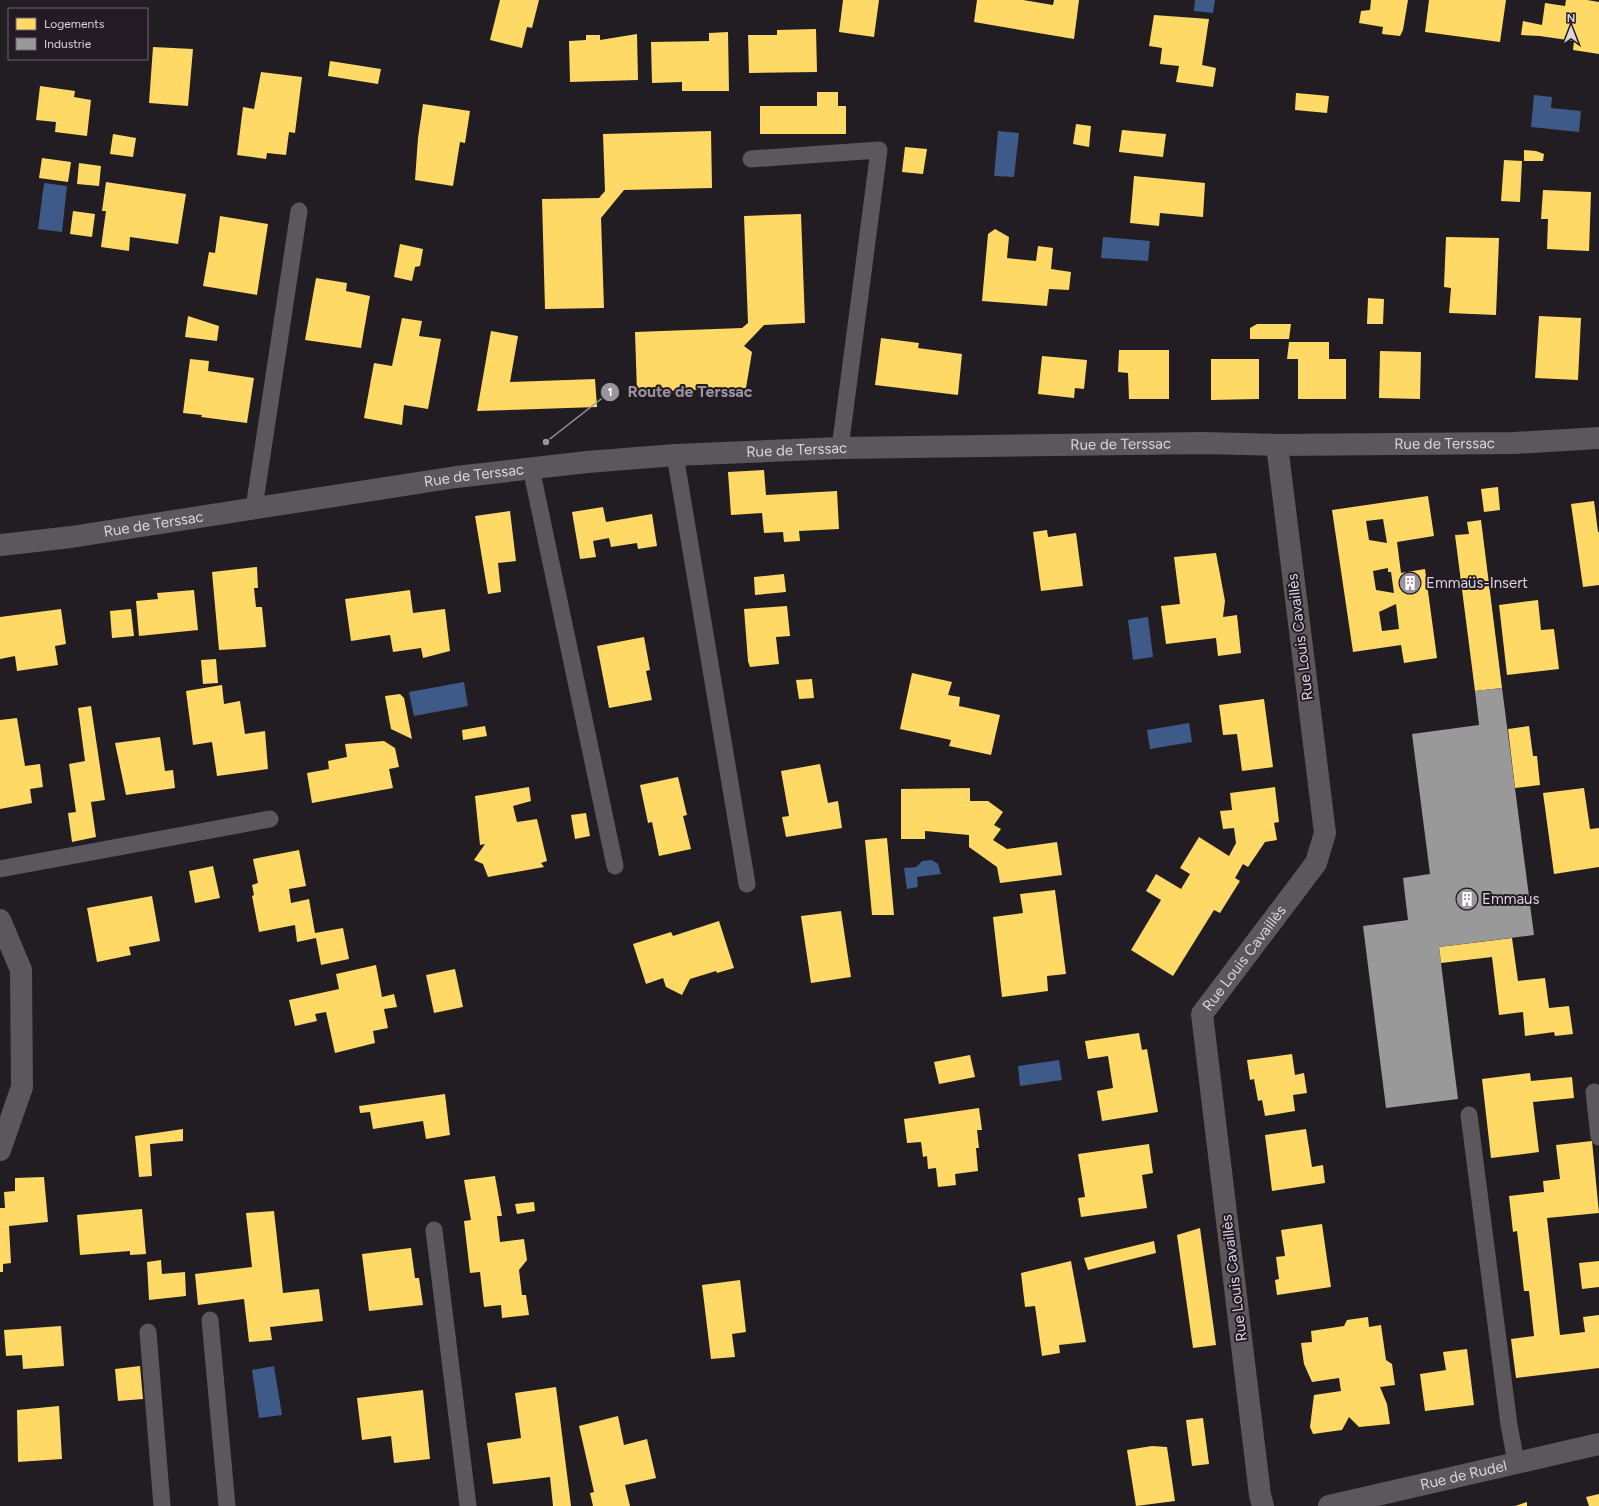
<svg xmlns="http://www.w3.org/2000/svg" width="1599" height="1506" font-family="Figtree,sans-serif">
<rect width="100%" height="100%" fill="#221d23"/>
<path fill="#3e5a88" d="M1195,0H1215L1213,13L1194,11Z
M1534,95L1552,97L1551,108L1581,111L1579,132L1531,127Z
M998,131L1019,133L1014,177L994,176Z
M44,183L67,186L62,232L38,229Z
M1103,237L1150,241L1148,261L1101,258Z
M1148,617L1153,657L1133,660L1128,620Z
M464,682L468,706L414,716L409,692Z
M1189,723L1192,742L1150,749L1147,730Z
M932,860L938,864L941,874L917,877L918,887L907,889L904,868L916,867L922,861Z
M1059,1060L1062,1080L1020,1086L1018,1066Z
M274,1366L282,1415L259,1418L252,1370Z"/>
<path fill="#ffd966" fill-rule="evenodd" d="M500,0H539L532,28L527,27L522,48L490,40Z
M843,0H879L874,37L839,32Z
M977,0H1023L1053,5L1054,0H1079L1074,39L974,22Z
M1371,0H1408L1403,30L1400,36L1382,34L1383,27L1359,23L1361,11L1370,10Z
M1429,0H1506L1500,42L1425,32Z
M1566,0H1587L1599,2V54L1573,50L1574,41L1540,36L1521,35L1523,21L1542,25L1545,3L1565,6Z
M1154,15L1209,19L1202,65L1216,68L1213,87L1176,82L1179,66L1160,64L1162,48L1149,46Z
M816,29L817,72L749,73L748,35H777V30Z
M728,32L729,91H682V82L652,83L651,42L709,41V33Z
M637,34L638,80L570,82L569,41L586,40V35H600V40Z
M153,47L193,49L188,106L149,103Z
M330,61L381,69L378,84L328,76Z
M261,72L302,77L295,133L289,132L286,155L267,153L266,159L237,155L243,107L254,109Z
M40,86L75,91L74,97L91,100L87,136L55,132L56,122L36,120Z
M817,92H838V106H846V134H760V106H817Z
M1296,93L1329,96L1327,113L1295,110Z
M423,104L470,111L465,143L460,142L453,186L415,180L418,138Z
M1076,124L1091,126L1089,147L1073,144Z
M1122,130L1166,134L1163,157L1119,152Z
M711,131L712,188L624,190L601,218L604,308L545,309L542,199L599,198L605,191L603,134Z
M113,134L136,138L133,157L110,154Z
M905,147L927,149L923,174L902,172Z
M1524,150L1536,151L1544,154L1543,161H1524Z
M42,158L71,162L68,182L39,178Z
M1504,160L1522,161L1520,202L1501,201Z
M79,163L101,166L99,186L77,184Z
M1134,176L1205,183L1203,217L1160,213L1159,226L1130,223Z
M106,182L186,194L178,244L130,237L129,251L101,247L106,211H102Z
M1543,190L1591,192L1589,251L1547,249L1548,219H1541Z
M73,211L95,214L92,237L70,234Z
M801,214L805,323L764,325L744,346L752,352L746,388L637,392L635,332L742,328L748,323L744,216Z
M220,216L268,224L257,295L203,286L209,252L215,253Z
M995,229L1009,237L1007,258L1036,261L1038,246L1053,248L1051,269L1071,272L1069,290L1049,289L1047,306L982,301L988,234Z
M1446,237L1499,238L1496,315L1449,313L1451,288L1444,287Z
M400,244L423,249L420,266L415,267L412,281L394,277Z
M316,278L347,283L346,291L370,296L361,348L305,340Z
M1368,298L1384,299L1383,324H1367Z
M188,316L219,326L217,341L185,337Z
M1539,316L1581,318L1578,380L1535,378Z
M402,318L422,321L419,336L441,339L428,409L404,405L402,425L364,418L374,363L392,366Z
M1257,324H1291L1289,339H1250V328Z
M491,331L518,336L510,382L595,379L597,407L477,411Z
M881,338L919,343L918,348L962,354L958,395L875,385Z
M1289,342H1329V359H1346V399H1298V359H1287Z
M1119,350H1169V399H1129L1128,373L1118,372Z
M1380,351L1421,352L1420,399L1379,398Z
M1042,356L1087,360L1084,389L1075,388L1074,398L1038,394Z
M190,359L209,361L208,371L254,378L247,423L201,417L202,415L183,413Z
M1211,359H1259V399L1211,400Z
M764,470L766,495L837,491L839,529L799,531L800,541L784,542L783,532L764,533L762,513L731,515L728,472Z
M1498,487L1500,510L1484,512L1481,489Z
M1428,496L1434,536L1397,542L1401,573L1425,569L1437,658L1404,663L1401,645L1353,652L1332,510ZM1383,519L1387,543L1369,540L1366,521ZM1388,568V572H1391L1394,593L1376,590L1373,571ZM1396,604L1399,629L1382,631L1379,612Z
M1594,501L1598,532H1599V585L1583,587L1571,504Z
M603,507L606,522L652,514L657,546L638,549L637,543L611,547L609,538L593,541L596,557L580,559L572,512Z
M510,511L516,561L498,563L501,592L488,594L475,516Z
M1481,520L1502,688L1475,691L1455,535L1469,534L1467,522Z
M1047,530L1048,537L1076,533L1083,586L1041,591L1033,532Z
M1216,553L1225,601L1223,617L1237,615L1241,653L1218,656L1216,638L1166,644L1161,606L1180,604L1174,557Z
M257,567L258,588H254L256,607H262L266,647L219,650L212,572Z
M784,574L786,592L755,595L754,577Z
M194,590L198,630L139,636L136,601L158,599L157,593Z
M410,590L413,613L445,609L450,651L423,658L421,648L393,652L390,635L351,641L345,599Z
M1538,600L1541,630L1554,629L1559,669L1507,675L1499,605Z
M787,606L790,636L776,637L779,664L750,667L748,661L744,609Z
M61,609L66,644L55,646L58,665L17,671L15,656L0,659V617Z
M131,609L134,636L112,638L110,611Z
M644,637L650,670L646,671L652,700L609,708L597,646Z
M216,659L218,683L203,684L201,660Z
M912,673L952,682L948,695L960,697L959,706L1000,715L991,755L949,746L951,740L900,729Z
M812,679L814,698L799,699L796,680Z
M222,685L224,704L240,701L245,734L265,731L268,769L217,776L212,742L193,745L186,691Z
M400,694L404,698L412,739L391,729L385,696Z
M1264,699L1273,767L1242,771L1237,734L1223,735L1219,705Z
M91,706L105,800L91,802L96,837L72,842L68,813L76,812L69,764L85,761L78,708Z
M17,718L25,766L40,764L43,787L30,789L32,803L0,809V720Z
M485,726L487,736L463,740L462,730Z
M1529,726L1533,756H1537L1540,785L1515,788L1508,729Z
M160,737L165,771L173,770L175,788L126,795L115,743Z
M384,741L395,748L399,767L389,769L393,788L312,803L307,773L329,769L328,761L347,757L345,744Z
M820,764L828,803L838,801L842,828L786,837L782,817L789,816L781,771Z
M678,777L687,815L683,816L691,849L659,856L652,822L648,823L640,785Z
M529,787L531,801L513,806L517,822L537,819L547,861L541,863L544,867L488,877L483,864L474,860L485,844L480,845L475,796Z
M1275,787L1279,822L1274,823L1277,840L1265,842L1248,867L1243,864L1235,878L1240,881L1220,913L1214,910L1173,976L1131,950L1161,900L1146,891L1156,874L1181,889L1190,874L1180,868L1199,837L1229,856L1236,843L1234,828L1223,829L1220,811L1232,810L1230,793Z
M970,788V801H988L1003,812L994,825L1001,829L993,840L1007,849L1057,842L1062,875L1000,883L997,867L969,847V835L925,831V839H901V789Z
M1584,788L1590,829L1599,828V867L1554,874L1543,793Z
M586,813L590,836L575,839L571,815Z
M887,838L894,915H872L865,840Z
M299,850L306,886L289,889L291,903L309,899L315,933L343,928L349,959L321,965L316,938L297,942L295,925L259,932L252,896L254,895L252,885L258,883L253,859Z
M213,866L220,898L195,903L189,871Z
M1055,890L1066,974L1047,976L1048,991L1002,997L993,917L1023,913L1020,894Z
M152,896L160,941L129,947L131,955L97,962L87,908Z
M841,911L851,977L811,983L801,916Z
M719,921L734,968L717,973L716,971L690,979L682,995L666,987L663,978L646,984L633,944L671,932L673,936Z
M1512,938L1518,981L1545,978L1549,1008L1569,1006L1573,1034L1555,1036L1554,1032L1525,1036L1523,1012L1499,1015L1492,957L1441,963L1439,947Z
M376,965L382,997L394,994L397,1007L384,1009L388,1028L373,1031L375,1043L335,1053L326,1012L315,1014L317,1021L295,1026L289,1000L339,989L336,974Z
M455,969L463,1007L434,1013L426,975Z
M1139,1033L1142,1050L1147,1049L1158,1112L1102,1121L1097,1091L1113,1088L1108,1056L1088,1059L1085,1041Z
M1292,1054L1295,1075L1304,1073L1307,1093L1293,1095L1295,1111L1265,1116L1262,1100L1258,1101L1254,1079L1250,1080L1247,1060Z
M970,1055L975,1077L939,1084L934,1062Z
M1530,1073L1531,1081L1572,1077L1574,1098L1533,1102L1539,1152L1491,1158L1482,1079Z
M445,1094L450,1135L426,1139L423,1121L373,1129L370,1112L360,1113L359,1106Z
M979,1108L982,1130H977L979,1148H976L978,1171L955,1174L956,1185L938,1187L936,1168L928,1169L927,1156L923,1157L921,1142L907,1143L904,1119Z
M183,1129V1141L150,1144L152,1176L139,1177L135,1136Z
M1306,1129L1312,1167L1323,1165L1325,1183L1272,1191L1265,1135Z
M1592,1141L1599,1213L1547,1218L1560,1335L1585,1332L1583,1317L1599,1315V1368L1516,1378L1511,1339L1534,1336L1529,1291H1524L1517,1231L1513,1232L1509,1196L1544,1192L1543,1181L1560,1179L1556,1145Z
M1149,1144L1153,1173L1142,1175L1147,1208L1081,1217L1078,1198L1085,1197L1078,1154Z
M495,1176L502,1216H497L500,1242L524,1239L527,1260L519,1270L522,1295H526L529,1315L502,1318L501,1305L484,1307L480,1272L470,1273L464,1221L471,1220L464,1180Z
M44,1177L48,1222L9,1226L11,1263L3,1264V1272H0V1208H5L4,1192L15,1191V1178Z
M534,1202L535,1211L517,1214L515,1204Z
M142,1209L146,1254L130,1255V1251L80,1255L77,1215Z
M274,1211L283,1293L319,1289L323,1321L270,1327L272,1340L249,1342L244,1299L198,1305L195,1274L252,1267L246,1213Z
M1322,1224L1331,1287L1277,1295L1275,1280L1279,1279L1276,1257L1285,1256L1281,1230Z
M1200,1228L1216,1345L1193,1348L1177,1235Z
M1154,1241L1156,1253L1088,1270L1084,1258Z
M411,1248L415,1278H419L423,1305L369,1311L362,1254Z
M161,1260L162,1274L185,1272L186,1296L149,1300L147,1262Z
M1071,1261L1086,1342L1059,1345L1060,1353L1042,1356L1035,1306L1025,1307L1021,1273Z
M1599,1261V1287L1582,1289L1579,1263Z
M740,1280L746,1332L732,1334L735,1357L711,1359L702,1285Z
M1368,1317L1369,1327L1381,1325L1386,1360L1392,1364L1395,1385L1380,1387L1387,1404L1390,1424L1359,1427L1349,1417L1342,1430L1313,1434L1310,1427L1314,1395L1341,1391L1339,1378L1312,1382L1304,1364L1301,1343L1312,1342L1311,1331L1344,1326L1347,1320Z
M61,1326L64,1366L23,1369L22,1355L6,1356L4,1330Z
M1467,1349L1474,1405L1425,1411L1420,1374L1446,1370L1443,1352Z
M140,1366L143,1399L118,1401L115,1369Z
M556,1387L571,1506H553L550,1477L493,1484L487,1443L521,1438L515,1393Z
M423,1390L430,1459L394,1463L391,1436L362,1440L357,1398Z
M59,1406L62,1459L18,1462L17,1410Z
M618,1416L624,1445L647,1439L656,1478L625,1485L630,1506H593L590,1493L594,1492L579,1426Z
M1203,1418L1209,1464L1192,1466L1186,1420Z
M1152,1446L1167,1447L1175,1501L1136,1506L1127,1450Z
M1599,1494V1506H1589L1586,1497Z
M1527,1502V1506H1515Z"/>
<path fill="#999" d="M1502,688L1534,935L1439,947L1458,1099L1386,1108L1363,926L1408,920L1403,878L1430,874L1412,734L1479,725L1475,691Z"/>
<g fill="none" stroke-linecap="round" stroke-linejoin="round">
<path stroke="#5b575c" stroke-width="17" d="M751,159L879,150L840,448
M675,455L747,884
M531,468L615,866
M254,508L299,211
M0,869L270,819
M1594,1092L1599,1137
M1469,1115L1509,1425L1516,1462
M434,1230L468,1506
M210,1320L227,1506
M148,1332L162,1506"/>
<g stroke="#5b575c" stroke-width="22">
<path d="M0,920L21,970L22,1087L0,1150"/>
<path id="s1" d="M1263,1506L1260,1495L1202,1014L1316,863L1325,833L1277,445"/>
<path id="s2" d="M1329,1506L1599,1444"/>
</g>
<path stroke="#5b575c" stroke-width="22" id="s3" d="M0,545L71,537L456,477L587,462L675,455L840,448L1203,443L1277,445L1514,443L1599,438"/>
</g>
<defs>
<g id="building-disc" transform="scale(1.15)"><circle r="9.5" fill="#9a959c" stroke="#231a26"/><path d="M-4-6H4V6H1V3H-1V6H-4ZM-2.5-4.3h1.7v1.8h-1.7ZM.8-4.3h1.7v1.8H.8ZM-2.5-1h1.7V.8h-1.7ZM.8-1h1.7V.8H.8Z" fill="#fff"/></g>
</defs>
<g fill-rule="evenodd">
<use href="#building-disc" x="1410" y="583"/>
<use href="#building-disc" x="1467" y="899"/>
</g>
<g text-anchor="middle" stroke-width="4" stroke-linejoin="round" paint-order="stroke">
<g font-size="15" fill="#dad5dd" stroke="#231a26">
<text dy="5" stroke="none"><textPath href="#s3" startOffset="1451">Rue de Terssac</textPath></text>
<text dy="5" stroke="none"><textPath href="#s3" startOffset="1127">Rue de Terssac</textPath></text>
<text dy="5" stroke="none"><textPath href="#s3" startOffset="803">Rue de Terssac</textPath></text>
<text dy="5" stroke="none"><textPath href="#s3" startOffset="479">Rue de Terssac</textPath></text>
<text dy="5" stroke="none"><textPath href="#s3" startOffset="155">Rue de Terssac</textPath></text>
<text transform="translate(1300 637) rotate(-97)" y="5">Rue Louis Cavaillès</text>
<text dy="5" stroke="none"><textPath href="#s1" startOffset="566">Rue Louis Cavaillès</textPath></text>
<text transform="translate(1234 1278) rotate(-97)" y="5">Rue Louis Cavaillès</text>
<text dy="5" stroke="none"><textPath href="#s2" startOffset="138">Rue de Rudel</textPath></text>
</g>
<g font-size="15" fill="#dad5dd" stroke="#231a26" text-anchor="start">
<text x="1426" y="588">Emmaüs-Insert</text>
<text x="1482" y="904">Emmaus</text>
</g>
</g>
<path fill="none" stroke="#9a959c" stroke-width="1.5" d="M546 442L610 392"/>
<g fill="#9a959c" stroke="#231a26" stroke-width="1.5">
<circle cx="546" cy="442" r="4"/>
<circle cx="610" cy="392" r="10"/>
</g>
<g font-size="12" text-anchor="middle" font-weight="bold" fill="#fff">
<text x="610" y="396">1</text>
</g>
<g font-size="16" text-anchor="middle" font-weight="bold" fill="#9a959c" stroke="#231a26" stroke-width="4" stroke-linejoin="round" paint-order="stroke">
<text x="690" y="397">Route de Terssac</text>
</g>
<rect x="8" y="8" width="140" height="52" fill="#231a26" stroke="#6c656f"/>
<rect x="16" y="18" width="20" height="12" fill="#ffd966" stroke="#6c656f"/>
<text x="44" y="28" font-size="12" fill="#dad5dd">Logements</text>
<rect x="16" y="38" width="20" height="12" fill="#999999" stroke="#6c656f"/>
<text x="44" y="48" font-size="12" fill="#dad5dd">Industrie</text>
<g transform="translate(1571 28)" stroke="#231a26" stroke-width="3" paint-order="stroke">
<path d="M0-3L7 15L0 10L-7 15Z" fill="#dad5dd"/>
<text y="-6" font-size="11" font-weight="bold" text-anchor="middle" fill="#dad5dd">N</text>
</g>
</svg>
